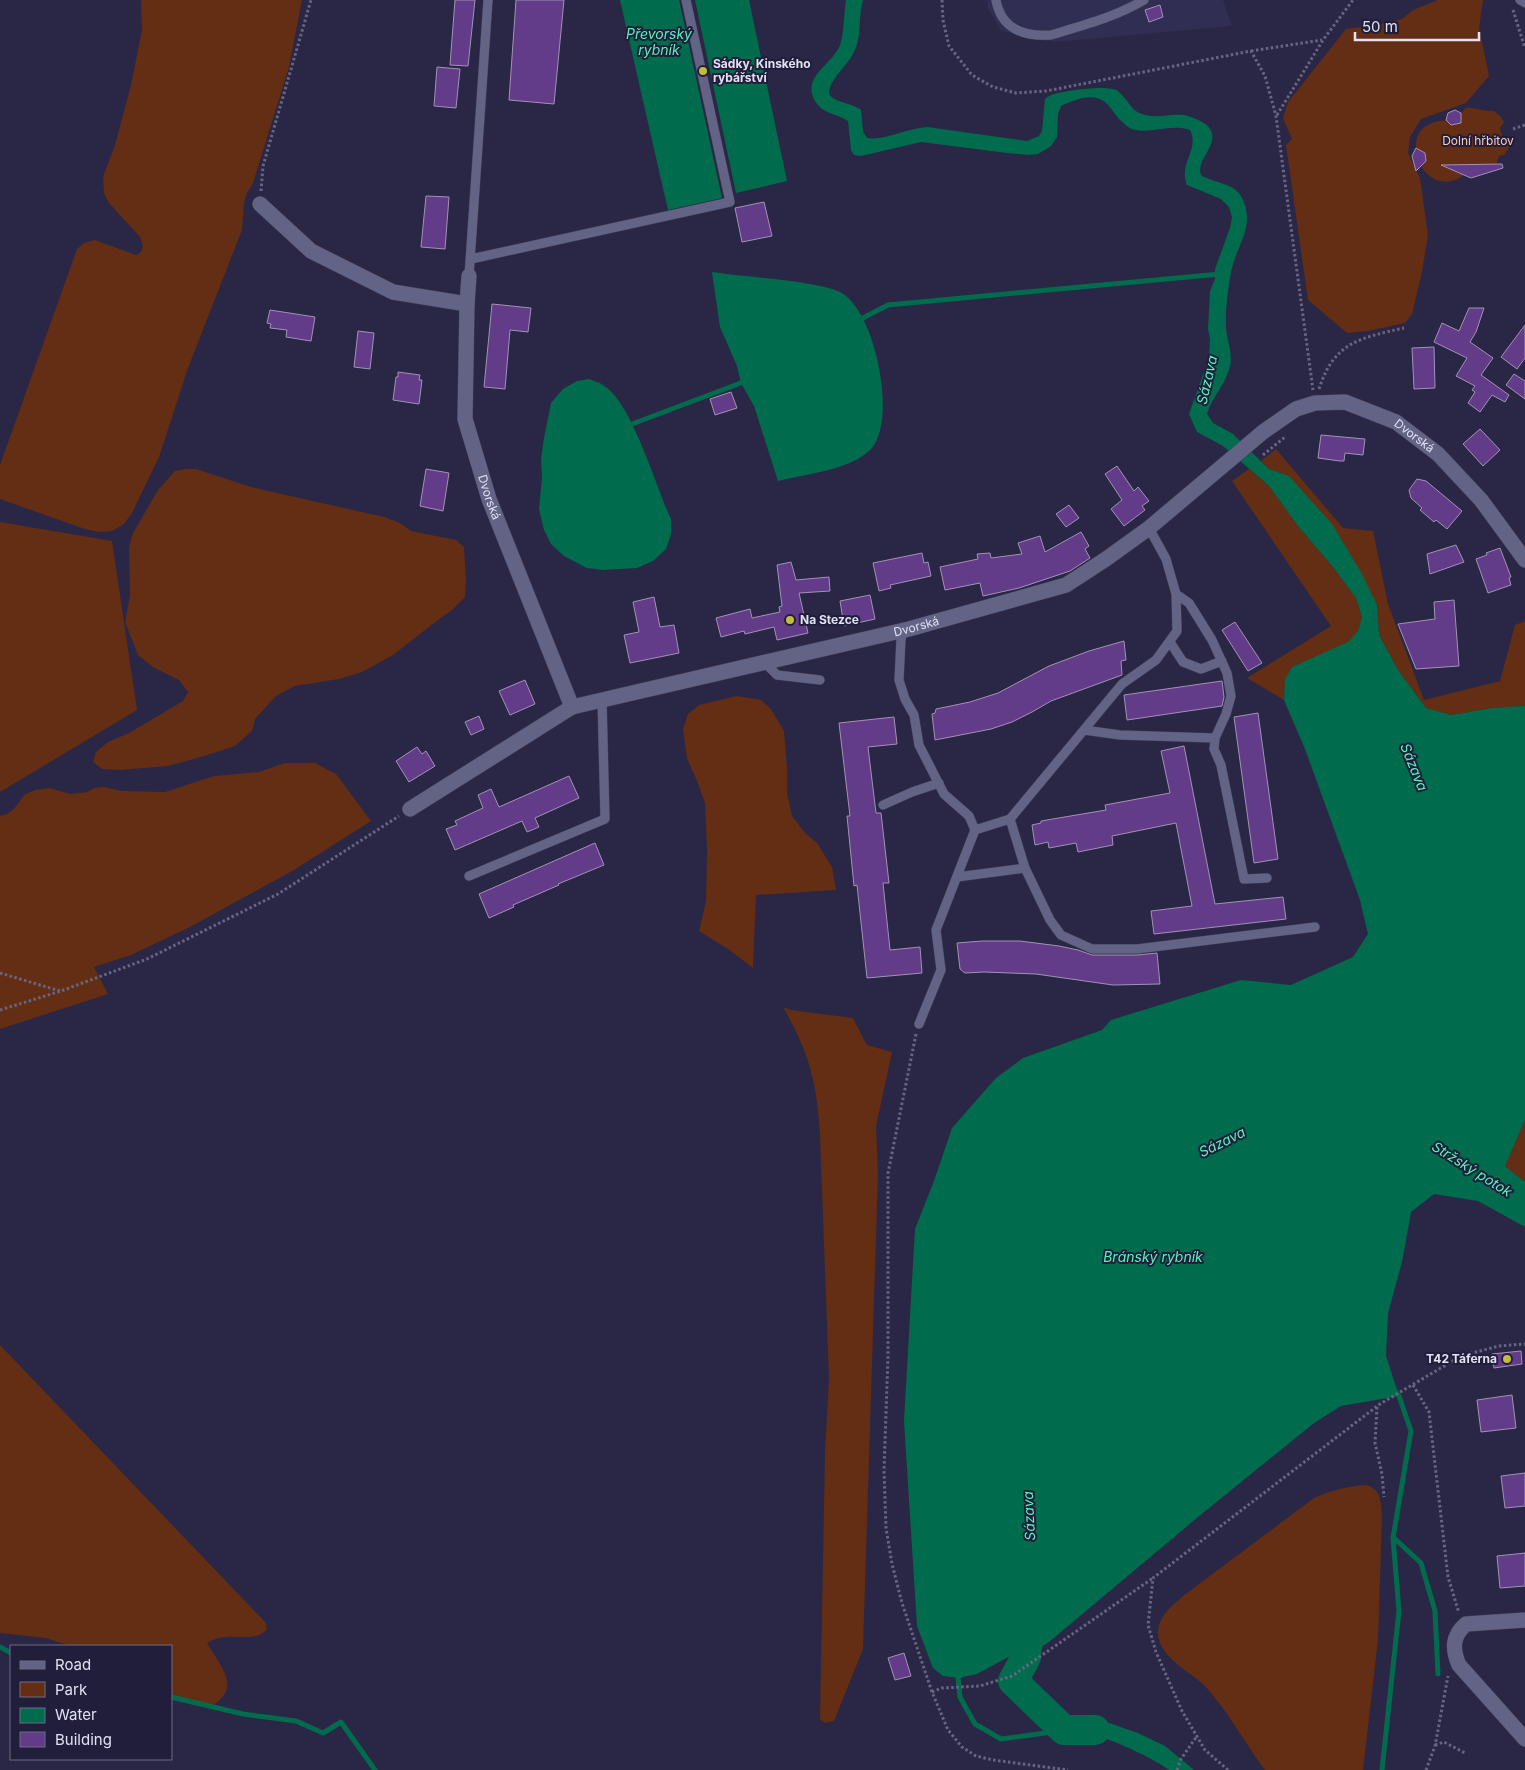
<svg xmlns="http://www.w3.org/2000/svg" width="1525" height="1770" font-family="Inter,sans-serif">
<rect width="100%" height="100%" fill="#292745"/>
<path fill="#302e52" d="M987,0H1223L1232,26L1055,42L1001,31L988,8Z"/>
<path fill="#632e13" d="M141,0H302L289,67L253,183L247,193L244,203L242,230L188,368L159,457L132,513L124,524L112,531L99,532L85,529L0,499V465L77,249L84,243L95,240L136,255L141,252L143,246L140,237L109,203L104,193L103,177L115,145L131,85L142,30Z
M1438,0H1483L1479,28L1489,76L1466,103L1421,119L1410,137L1408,153L1420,178L1428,235L1422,272L1412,314L1405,323L1368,331L1347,333L1308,300L1286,145L1292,139L1283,118L1288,102L1346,29L1381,24L1402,19L1413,10Z
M1466,108C1476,107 1483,112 1494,111L1500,116L1504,122L1500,128L1502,136L1508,139L1509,148L1504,155L1499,156L1496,165C1486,168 1475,170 1465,174C1462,176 1458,179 1455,180C1441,185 1428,178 1421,166L1426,161L1425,153L1416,148C1415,128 1429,122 1446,120L1451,125L1461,123V113Z
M1276,449L1343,528L1373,531L1388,604L1424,700L1500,681L1515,625L1525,621V706L1492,708L1451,715L1426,708L1398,670L1379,635L1377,605L1289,476L1269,469L1261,461Z
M186,469H196L251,487L384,517L400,523L411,531L456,540L464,547L466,579L465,597L452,610L434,623L393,655L362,672L339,679L295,686L276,696L255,719L252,731L235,746L201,757L168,766L120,770L102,769L93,762L96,752L108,742L129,733L183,701L188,692L179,680L153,667L138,655L125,622L130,595L129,547L133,533L158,490L175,471Z
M1249,469L1269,486L1298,526L1333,567L1356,598L1362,617L1358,631L1348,643L1292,667L1285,679L1284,700L1247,678L1331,626L1232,481Z
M0,522L112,541L137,710L0,792Z
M737,696L761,700L771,709L784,731L787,768V793L792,816L805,833L817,843L832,867L836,890L756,895L753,968L728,949L699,931L706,901L707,850L705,803L697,781L687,758L683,729L688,714L699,705Z
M285,763H315L336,774L371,821L294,870L190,927L131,955L94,967L108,994L0,1029V816L7,814L14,809L24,795L35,790L50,788L70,794L88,792L94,788L104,787L122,791L165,792L214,776L259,772Z
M783,1007L791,1010L853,1018L867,1045L892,1052L876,1126L878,1174L863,1649L834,1721L825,1723L820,1719L825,1452L829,1379L820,1135C817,1083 809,1052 783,1007Z
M1525,1120V1182L1505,1166Z
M0,1345L266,1623L267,1629C258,1641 240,1636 227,1637C220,1637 214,1639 207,1643C221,1667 244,1689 208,1708L171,1699V1646H70L46,1638L0,1633Z
M1366,1485C1382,1489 1381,1504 1382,1517L1378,1640L1363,1770H1265C1244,1742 1228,1711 1205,1686C1190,1671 1159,1658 1158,1633C1158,1616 1172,1606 1183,1596L1314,1498C1330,1491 1348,1486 1366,1485Z"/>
<path fill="#006c4d" d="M620,0H679L722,198L668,210Z
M695,0H749L787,181L736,193Z
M846,0H863C858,17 862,39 853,54C847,66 828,81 829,94C836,104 851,102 861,110L863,132L867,138C884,141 908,128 927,127L1027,141L1039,136L1042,131L1045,99C1046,98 1049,96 1051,95C1062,91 1109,84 1118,91C1127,98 1131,111 1142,114C1162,121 1177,108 1198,120C1202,122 1207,124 1210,129C1220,145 1195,160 1201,175C1213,183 1234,183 1241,196C1257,226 1237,243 1231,272C1228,289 1225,310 1226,329C1227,341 1233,353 1230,366C1226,384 1212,397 1207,414L1213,423L1233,434L1269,469L1289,476L1332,524L1362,574L1377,605L1379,635L1398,670L1426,708L1451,715L1492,708L1525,706V1120L1505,1166L1525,1182V1227L1478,1201L1434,1194L1411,1212L1402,1262L1388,1313L1386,1356L1399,1396L1341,1406L1314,1423L1198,1517L1049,1642L1026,1657L1012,1655L977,1674L958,1678L943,1676L933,1668L917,1626L904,1421L915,1229L934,1181L952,1128L996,1078L1023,1058L1102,1030L1111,1020L1241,980L1291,985L1353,957L1368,934L1360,900L1305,749L1284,700L1285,679L1292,667L1348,642L1358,631L1362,617L1356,598L1333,567L1298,526L1269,486L1223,446L1197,432L1189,414L1209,358L1210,339L1208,329L1210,291L1215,279V269L1230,228L1232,217L1229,207L1221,199L1187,185C1178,163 1200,150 1190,130C1171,123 1149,135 1132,129C1128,128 1124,123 1120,120C1115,115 1111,107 1105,102C1091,92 1074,100 1061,106L1058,114L1057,137L1051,146L1038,154L1029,155L1007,153L921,142L861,156L854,155L851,150L848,121C838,114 825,114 818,105C796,77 836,64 841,42C844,29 844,14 846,0Z
M712,272C745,277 778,278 810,284C820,286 831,288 840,292C875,309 898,420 871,449C851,470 806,474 778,481L754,406L741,383L737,366L720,327Z
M589,379C593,381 599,382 603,385C632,402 656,487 671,519V534L666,549L653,561L637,568L603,570L587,568L564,556L551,544L544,530L539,509L542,478L541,459L544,438L551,403L563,389L577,381Z
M1068,1719L1109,1723L1138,1733L1165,1746L1194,1770H1169C1156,1760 1122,1744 1106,1739C1082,1731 1070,1751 1048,1726Z"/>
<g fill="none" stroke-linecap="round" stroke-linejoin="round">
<path stroke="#006c4d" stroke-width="5" d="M857,321L888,305L1220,274
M632,424L746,381
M1394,1538L1421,1563L1435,1611L1438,1674
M0,1647L11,1653
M961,1674L958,1678L960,1697L975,1724L1001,1739L1060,1731
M171,1697L243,1714L296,1721L323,1733L341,1722L375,1770
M1382,1770L1399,1611L1393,1538L1411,1431L1399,1396L1394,1390"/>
<path stroke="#006c4d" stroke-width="30" d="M1030,1617L1026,1657L1013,1681L1064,1730H1095"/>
</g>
<path fill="#623c88" stroke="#a292b5" d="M455,0H475L468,66L450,65Z
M516,0H564L554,104L509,100Z
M1160,5L1163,17L1149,22L1145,10Z
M437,67L460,69L456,108L434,106Z
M1455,110L1461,113V123L1451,125L1446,120L1448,113Z
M1416,148L1425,153L1426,161L1416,171L1412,156Z
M1502,164L1503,168L1471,178L1441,165Z
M426,196L449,197L445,249L421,247Z
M764,202L772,236L742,242L735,208Z
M492,304L531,308L528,332L510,330L505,389L484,387Z
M1469,308H1484L1476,332L1470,342L1493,358L1481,375L1509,395L1505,402L1492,395L1480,412L1468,403L1475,392L1472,390L1475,386L1456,376L1467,358L1434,342L1442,323L1459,331Z
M270,310L315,317L311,341L286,337L287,330L270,328L271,324L267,323Z
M1525,325V358L1517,369L1501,357Z
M358,331L374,333L370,369L354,367Z
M1434,347L1435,388L1414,389L1412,348Z
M398,372L420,375L419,380H422L419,404L393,400L396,377H398Z
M1514,374L1525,381V399L1506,385Z
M731,392L737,408L715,415L710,399Z
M1480,429L1500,450L1483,466L1463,444Z
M1321,435L1365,439L1363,455L1345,453L1344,461H1340L1318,458Z
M1117,466L1134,491L1138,487L1149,501L1142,506L1145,510L1124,526L1111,509L1122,500L1105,474Z
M426,469L449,473L443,511L420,506Z
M1417,479L1426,481L1462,511L1447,529L1436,520L1434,522L1420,510L1422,508L1411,498L1409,490Z
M1069,505L1079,518L1066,527L1056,514Z
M1081,532L1089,546L1085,549L1090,558L1070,571L1019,588L983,596L980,583L945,590L940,567L978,559L977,554L990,553L991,558L1022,554L1018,543L1040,536L1045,552Z
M1456,545L1464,562L1430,574L1427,554Z
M1500,548L1511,577L1509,578L1511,585L1488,593L1476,559L1487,555L1486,553Z
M922,553L924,563L928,562L931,576L890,585L891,588L879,591L873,563Z
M791,562L796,580L829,577L830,591L799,593L808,633L777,640L774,627L745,634L744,631L721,637L716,618L750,609L752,618L780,612L779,607L782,606L777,565Z
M870,595L875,619L844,626L840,601Z
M654,597L660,627L674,625L679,653L630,663L624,635L639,632L633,602Z
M1454,600L1459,666L1416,669L1398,624L1435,619L1434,602Z
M1235,622L1262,663L1248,671L1222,630Z
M1124,641L1126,660L1121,661L1122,675L1051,701L1032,712L1012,722L991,729L935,740L932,714L935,713L936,709L970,702L998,693L1049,666L1089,651Z
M525,680L535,704L510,715L499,691Z
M1222,681L1224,697L1222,706L1127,720L1124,695Z
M1258,713L1278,859L1254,863L1234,717Z
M479,716L484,729L471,735L465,722Z
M894,717L897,744L868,747L876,813H881L889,883H883L890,950L920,947L922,973L867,978L857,885L854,886L847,816H850L839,723Z
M1184,746L1215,904L1283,897L1286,919L1154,934L1151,911L1192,906L1176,823L1112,836L1113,845L1078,852L1076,843L1049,848L1048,842L1035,845L1032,825L1041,823V821L1106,810L1105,805L1170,793L1161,751Z
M417,747L422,754L426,751L435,766L409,782L396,761Z
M569,776L579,798L535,818L539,827L527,832L522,821L455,850L446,829L457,825L455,821L483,808L478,795L491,789L499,807Z
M595,843L604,865L558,884L559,885L513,905L514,907L489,918L479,894Z
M982,941H1020L1059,946L1078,950L1092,955H1137L1157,953L1160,984L1113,985L1036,974L984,972L965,973L960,969L957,943Z
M1521,1351L1522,1364L1494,1368L1492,1354Z
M1512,1395L1516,1428L1481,1432L1477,1400Z
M1525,1473V1506L1505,1508L1501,1476Z
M1525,1553V1586L1500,1588L1497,1556Z
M904,1653L911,1676L895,1680L888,1658Z"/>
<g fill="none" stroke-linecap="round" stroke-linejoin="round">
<g stroke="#43415a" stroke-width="10">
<path id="lane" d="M996,0C1001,29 1024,37 1051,35C1084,25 1115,17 1144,0
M1520,0L1525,3
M471,259L730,202L686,0
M469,276L488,0
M1176,594L1189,603L1212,640L1227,673L1231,696L1226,714L1215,738L1214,749L1221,765L1244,879L1267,878
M904,630L901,639L899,680L905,699L914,715L919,745L944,794L969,816L975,830
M1170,642L1183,662L1201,669L1222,661
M764,662L777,675L820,680
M1084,730L1120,735L1215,738
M883,805L912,792L939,783
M1010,819L1025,868L1050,920L1061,935L1092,949H1137L1315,927
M469,876L605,819L602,699
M957,877L1025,868
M919,1024L941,970L936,930L975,830L1010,819L1122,684L1156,660L1177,631L1176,594L1166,559L1149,528"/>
</g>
<g stroke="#43415a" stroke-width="16">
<g id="street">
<path d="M260,204L311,251L393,292L467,304"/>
<path id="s1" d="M469,276L467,304L465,419L489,499L572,707"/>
<path id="s2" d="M410,809L572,707L909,629L1066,585L1106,559L1149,528L1263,432L1296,409L1315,403L1345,402L1396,422L1438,454L1481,500L1525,560"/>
<path d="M1525,1620L1466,1624C1452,1636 1452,1649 1459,1665L1525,1739"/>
</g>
</g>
<path stroke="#676680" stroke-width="3" stroke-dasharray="2.5 2.5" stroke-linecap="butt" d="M942,0L943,20L949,46L972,75L993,87L1016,93L1046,91L1251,51L1265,76L1276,116L1313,390
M1513,10L1525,48
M1251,51L1322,40
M1277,115L1323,40L1353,0
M1513,129L1525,125
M261,191L263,166L311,0
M1319,389C1334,342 1360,338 1404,328
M1263,455L1285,437
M0,973L60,991
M0,1010L61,991L147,959L278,894L399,816
M916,1034L888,1173V1356L884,1470L886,1528L892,1564L902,1603L932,1692L948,1730L962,1747L976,1756L993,1760L1068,1770
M1413,1385L1429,1412L1448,1577L1459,1613
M1377,1407L1375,1443L1382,1474L1384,1497
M932,1692L942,1688L980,1686L1012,1676L1153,1578
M1435,1745L1444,1742L1465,1753
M1177,1770L1181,1759L1197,1736
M1228,1770L1205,1750L1182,1711L1156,1652L1148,1625L1153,1578L1380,1404L1461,1356L1499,1346L1525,1344
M1426,1770L1435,1746L1448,1676"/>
<use href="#lane" stroke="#636385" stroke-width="9"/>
<use href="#street" stroke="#636385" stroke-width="15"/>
</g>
<g fill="#c5bc3d" stroke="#201e3a" stroke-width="2">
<circle cx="703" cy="71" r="5"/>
<circle cx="790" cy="620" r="5"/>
<circle cx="1507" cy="1359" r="5"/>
</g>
<g text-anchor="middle" stroke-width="4" stroke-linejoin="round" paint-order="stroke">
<g font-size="12" font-weight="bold" fill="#e0e1f4" stroke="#201e3a" text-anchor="start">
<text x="713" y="68">Sádky, Kinského<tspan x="713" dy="14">rybářství</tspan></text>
<text x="800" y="624">Na Stezce</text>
<text x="1497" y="1363" text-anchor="end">T42 Táferna</text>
</g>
<g font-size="12" fill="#fdcdb8" stroke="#201e3a">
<text x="1478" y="145">Dolní hřbitov</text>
</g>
<g font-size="12" fill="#e0e1f4" stroke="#201e3a">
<text dy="4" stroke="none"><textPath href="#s2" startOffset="1118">Dvorská</textPath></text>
<text dy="4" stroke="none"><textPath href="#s1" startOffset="225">Dvorská</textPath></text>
<text dy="4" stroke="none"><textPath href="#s2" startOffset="545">Dvorská</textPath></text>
</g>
<g font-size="14" font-style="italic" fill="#56f2b9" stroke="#201e3a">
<text x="659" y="39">Převorský<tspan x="659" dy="16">rybník</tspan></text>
<text transform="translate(1207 380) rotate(-77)" y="5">Sázava</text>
<text transform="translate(1414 767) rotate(68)" y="5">Sázava</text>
<text transform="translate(1222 1142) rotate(-26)" y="5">Sázava</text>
<text transform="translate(1472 1169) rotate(32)" y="5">Stržský potok</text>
<text x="1153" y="1262">Bránský rybník</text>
<text transform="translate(1029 1516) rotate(-93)" y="5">Sázava</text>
</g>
</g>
<rect x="10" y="1645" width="162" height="115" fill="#201e3a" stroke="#6d6c84"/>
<rect x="20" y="1661" width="25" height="8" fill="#636385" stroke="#6d6c84"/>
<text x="55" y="1670" font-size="15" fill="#e0e1f4">Road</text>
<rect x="20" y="1682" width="25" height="15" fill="#632e13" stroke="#6d6c84"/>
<text x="55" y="1695" font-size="15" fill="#e0e1f4">Park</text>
<rect x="20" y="1708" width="25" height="15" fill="#006c4d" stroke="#6d6c84"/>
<text x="55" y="1720" font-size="15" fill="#e0e1f4">Water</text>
<rect x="20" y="1732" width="25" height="15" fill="#623c88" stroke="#6d6c84"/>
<text x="55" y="1745" font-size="15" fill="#e0e1f4">Building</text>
<path d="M1355 32v8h124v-8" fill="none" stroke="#e0e1f4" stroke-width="2.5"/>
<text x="1362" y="32" font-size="15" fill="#e0e1f4" stroke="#201e3a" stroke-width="4" paint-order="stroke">50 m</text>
</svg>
